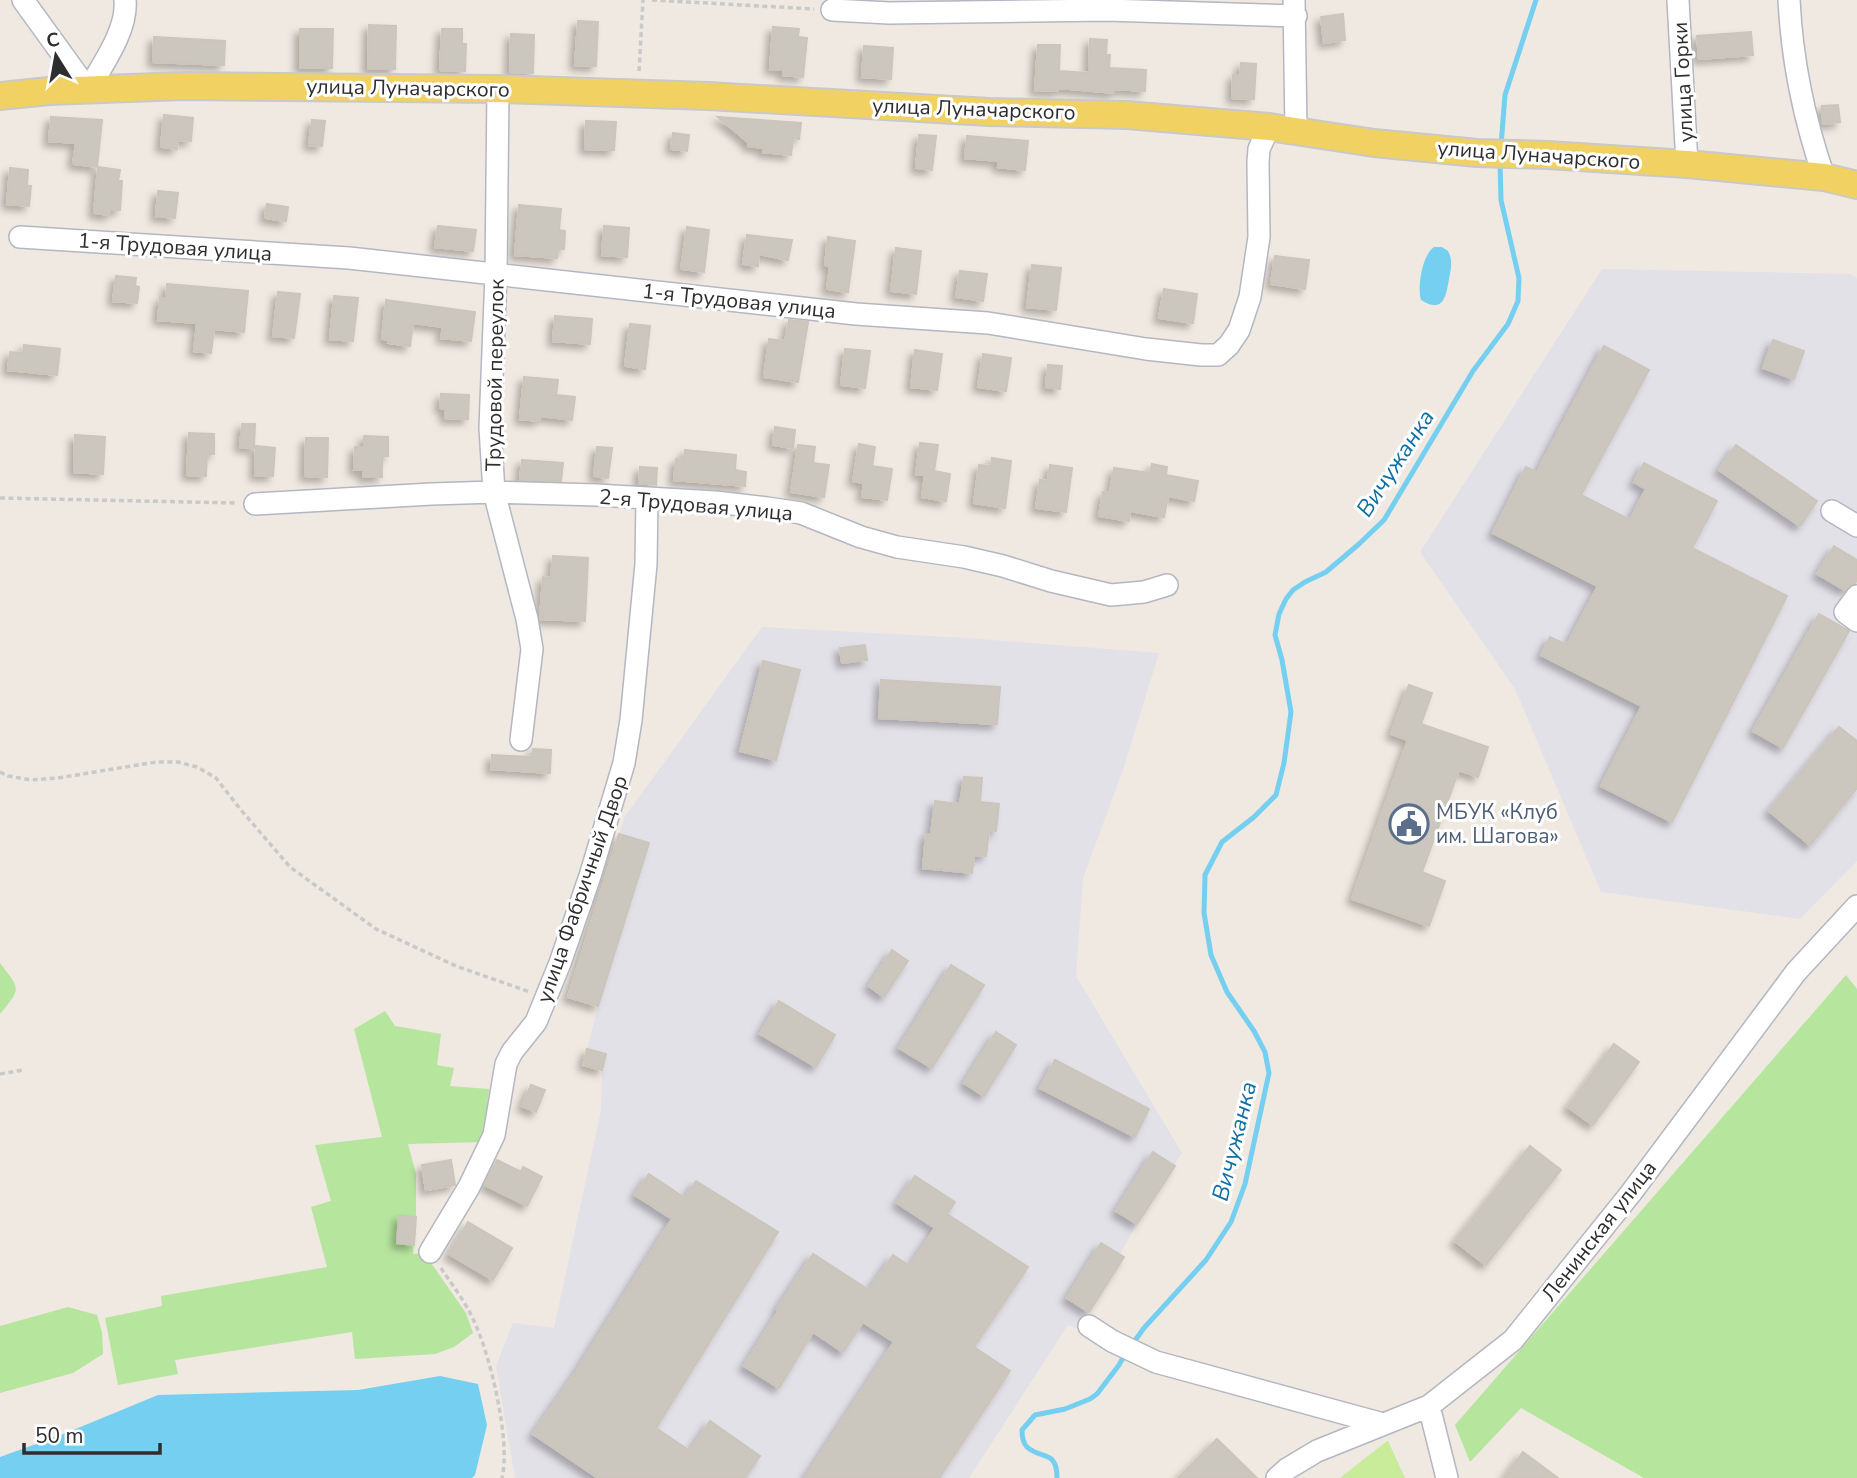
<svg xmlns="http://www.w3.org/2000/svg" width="1857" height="1478" font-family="'Nunito Sans',sans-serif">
<defs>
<filter id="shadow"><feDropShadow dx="-5" dy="5" stdDeviation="3.5" flood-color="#0004"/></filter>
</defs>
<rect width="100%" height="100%" fill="#efe9e1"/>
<path fill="#e3e1e8" d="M1602,269L1849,274L1857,278V861L1800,919L1601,892L1515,689L1420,552Z
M762,627L967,638L1159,653L1123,770L1083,878L1076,976L1182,1153L1137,1224L1120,1254L1124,1257L1089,1312L1078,1329L1068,1325L969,1478H515L496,1366L513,1323L554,1328L601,1110L602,1070L583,1065L598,1006L568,997L624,818Z"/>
<path fill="#b6e59e" d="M0,963C21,990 21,988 0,1014Z
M1846,975L1857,989V1478H1644L1521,1408L1470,1462L1455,1425Z
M385,1011L395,1026L441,1034L437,1065L454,1068L450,1086L489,1089L483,1142L408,1144L416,1174V1217L413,1254L424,1253L466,1313L473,1333L454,1347L435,1354L355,1359L352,1332L175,1360L178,1374L118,1385L105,1318L162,1306L161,1296L327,1267L311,1207L331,1201L315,1145L382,1137L354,1029Z
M68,1307L97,1315L102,1332L103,1354L73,1373L0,1393V1326Z"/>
<path fill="#c9ec9a" d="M1388,1441L1405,1478H1340L1387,1441Z"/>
<path fill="#75cff0" d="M1434,247H1442L1448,251C1453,260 1451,269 1449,279C1446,297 1443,314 1421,300C1417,288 1422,255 1434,247Z
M440,1376L478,1384L487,1425L475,1475L472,1478H0V1457L61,1435L158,1395L358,1390Z"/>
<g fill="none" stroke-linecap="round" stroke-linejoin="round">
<path stroke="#75cff0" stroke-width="5" d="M1501,146L1505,95L1536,0
M1131,1346L1144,1328L1206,1260L1231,1222L1245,1184L1269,1073L1265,1052L1254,1031L1227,992L1211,955L1204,913L1205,875L1222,842L1254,817L1276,795L1284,763L1291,712L1282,660L1275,635L1279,614L1286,599L1293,590L1305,582L1326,572L1359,544L1384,520L1473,371L1508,324L1518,301L1519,278L1501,200L1500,162
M1057,1478C1057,1449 1041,1460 1027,1447C1023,1443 1022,1436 1022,1430L1035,1415L1065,1409L1090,1399L1097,1394L1119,1365L1125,1354"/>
</g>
<path fill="#cbc7bf" stroke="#cbc5ba" stroke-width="2" filter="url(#shadow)" d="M1343,14L1345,40L1324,43L1321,17Z
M578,21L598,22L596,66L575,65Z
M369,25L396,26L395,69H368Z
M773,27L799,29L798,37L807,38L803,77L783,75V70L770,69Z
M300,29H333L332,68H300Z
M442,29H462V44H466L465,71L440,70Z
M1751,32L1753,55L1699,59L1697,36Z
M511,34L534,35L533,73L510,72Z
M154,37L225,41L224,65L153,62Z
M1090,39L1107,40L1106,55H1110L1109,68L1146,70L1145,91L1114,89V93L1058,88V91L1035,90L1038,45H1060L1059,71L1089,73Z
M864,46L893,48L891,79L862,77Z
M1241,63L1256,64L1254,99L1232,98L1233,75H1240Z
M1838,105L1840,122L1823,124L1822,106Z
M164,115L193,118L191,141L178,140L177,149L161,147Z
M51,117L102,120L97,167L73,164L76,143L49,141Z
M718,117L801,123L799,139L793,138L791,155L763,152V148L748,146L749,143Z
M312,120L325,121L322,146L309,145Z
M586,121L616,122L614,150L585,149Z
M673,133L689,135L687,151L671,149Z
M919,135L936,136L932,170L916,168Z
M967,136L1028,141L1025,170L998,167L999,161L965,158Z
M98,167L120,170L118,181H122L120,210H110V215L94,213Z
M10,168L28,170L27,186H31L29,206L7,204Z
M158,191L178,193L175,218L156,216Z
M267,204L288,207L286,221L265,218Z
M519,205L561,209L559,230L565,231L564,249H558L557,258L515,255Z
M438,226L476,230L473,251L435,247Z
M604,226L629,228L627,257L602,255Z
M687,227L709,230L704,272L681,269Z
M747,235L792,240L788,260L759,254L758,266L743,264Z
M828,237L855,241L848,292L827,289L830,266L825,265Z
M896,248L921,251L916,294L891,291Z
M1275,256L1309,260L1305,289L1271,284Z
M1032,265L1061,268L1056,310L1027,307Z
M960,271L987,274L983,301L956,297Z
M116,276L136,278L135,286L139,287L137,303L113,301Z
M167,284L248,291L244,332L214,329L211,353L194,351L197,323L158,320L160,298H166Z
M1164,289L1197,294L1193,323L1159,318Z
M278,292L300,294L294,338L273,336Z
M334,296L358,298L353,341L330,339Z
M386,300L475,312L471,341L441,338L443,327L413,323L410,346L388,343L389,340L382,339Z
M555,316L592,319L590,344L553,341Z
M789,320L808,322L798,382L764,377L769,339L785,341Z
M630,324L650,326L645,369L625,366Z
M1773,340L1804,351L1794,379L1763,368Z
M24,345L60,349L57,375L8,370L10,352L23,353Z
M1604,346L1649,370L1581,495L1630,520L1646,489L1634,482L1644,463L1717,501L1692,548L1787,596L1672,822L1601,786L1642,706L1541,655L1550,637L1567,645L1598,586L1493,533L1526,467L1537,472Z
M845,349L870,351L865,388L841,385Z
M915,350L942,354L937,390L911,387Z
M983,354L1011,358L1006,391L978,387Z
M1048,365L1062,366L1060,389L1046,387Z
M524,377L558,380L556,395L575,397L572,420L540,416L539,421L520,419Z
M441,394L469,395L468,419L445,418L446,409L440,408Z
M242,424H255L254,448L240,447Z
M775,427L795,430L793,448L773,445Z
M189,433L214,434V454H207L206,476L187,475Z
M75,435L105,437L103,474L74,472Z
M364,436L388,437V456H382V477H363V470H354L355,447H364Z
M306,438H328L327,477L305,476Z
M920,443L938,445L934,471L950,474L946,501L922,497L925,475L916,474Z
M859,444L875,447L872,466L892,469L887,500L862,497L864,483L853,481Z
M798,445L815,447L813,463L829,465L824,497L791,492Z
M1736,445L1817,501L1800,526L1719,470Z
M256,446L275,448L273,476L255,475Z
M597,447L612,448L608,478L594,476Z
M685,450L736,455L735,470L746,472L745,486L674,480L676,459L684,460Z
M992,458L1011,461L1005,508L974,503L979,465L991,466Z
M522,460L563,463L561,481L520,480Z
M1152,464L1167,467L1166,475L1198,481L1194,501L1168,496L1164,517L1130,511L1129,521L1099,516L1103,492L1110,493L1114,468L1150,473Z
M1050,465L1072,468L1066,512L1036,508L1040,480L1048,481Z
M640,467L657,468L656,485L639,483Z
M1834,546L1857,560V580L1855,583L1851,584L1845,590L1817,574Z
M553,556L588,558L585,621L540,619L543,577L551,578Z
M1819,614L1849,631L1783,748L1753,731Z
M865,645L867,660L842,663L840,648Z
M763,661L800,670L776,760L740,751Z
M881,680L1000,687L997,724L879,718Z
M1409,685L1432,693L1421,724L1488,747L1478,777L1459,770L1422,872L1445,881L1429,926L1352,899L1408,740L1391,734Z
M1839,727L1857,741V788L1810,845L1769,811Z
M533,749L551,750L550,773L491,769L492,755L532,757Z
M964,777L982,778L980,802L999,804L996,831L989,830L986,856L974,855L972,873L923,868L926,834H931L935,801L960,804Z
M619,834L649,843L598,1006L568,997Z
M892,950L908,961L884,997L869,986Z
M951,965L984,985L932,1068L899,1048Z
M779,1001L835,1035L816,1067L760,1034Z
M996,1032L1016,1045L984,1096L964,1083Z
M1614,1044L1639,1062L1593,1125L1568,1107Z
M587,1049L606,1054L602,1070L583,1065Z
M1055,1060L1149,1109L1135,1137L1040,1088Z
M531,1085L545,1090L536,1112L522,1106Z
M1530,1146L1561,1170L1486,1265L1455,1241Z
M1153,1152L1175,1166L1137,1224L1116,1211Z
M451,1160L455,1185L426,1190L422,1165Z
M497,1160L521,1172L523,1167L542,1177L527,1206L485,1185Z
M649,1174L685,1198L696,1181L778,1232L656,1428L690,1451L710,1421L760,1456L745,1478H598L533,1434L576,1372L672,1219L635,1195Z
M915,1176L955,1202L947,1214L1028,1267L974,1347L1010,1371L939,1478H805L894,1342L863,1322L843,1352L813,1332L779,1388L744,1366L779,1310L777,1309L813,1254L869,1290L893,1255L910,1266L935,1228L897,1203Z
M399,1216L416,1217L414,1245L397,1243Z
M468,1222L512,1248L493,1280L449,1254Z
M1101,1243L1124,1257L1089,1312L1067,1298Z
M1217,1439L1257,1478H1178Z
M1523,1452L1558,1478H1504Z"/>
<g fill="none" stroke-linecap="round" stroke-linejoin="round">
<g stroke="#b4b7c1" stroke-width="24">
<path id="minor" d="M23,0L88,90C102,65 128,30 125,0
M1294,0L1296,130
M1678,0L1687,164
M1789,0C1792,61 1804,119 1824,177
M832,10L889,13L1107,10L1296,16
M498,89L496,274L490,428L494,492L527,619L532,649L521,740
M20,237L349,258L856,314L988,323L1146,349L1201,355H1218L1229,345L1239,330L1250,297L1259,237L1258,162L1259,149L1269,127
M255,504L432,494L494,492L597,495L715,502L767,508L801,513L861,537L897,547L964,557L1003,566L1051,581L1111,595L1144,592L1167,585
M1832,511L1857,526
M1857,596L1845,612L1857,621
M430,1252L469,1187L494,1135L506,1064L512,1052L536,1022L560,963L590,876L624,763L631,720L646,564L647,499
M1089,1326L1112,1341L1156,1362L1383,1424
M1429,1406L1447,1478
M1277,1478L1287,1469L1317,1451L1429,1406L1513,1340L1631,1193L1796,972L1857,906"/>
</g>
<g stroke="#c9c9c9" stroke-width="30">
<path id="major" d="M0,96L49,91L184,86L498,89L708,96L989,112L1127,115L1269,127L1374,143L1477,153L1548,155L1687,164L1824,177L1857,185"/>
</g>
<path stroke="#c9c9c9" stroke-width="3.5" stroke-dasharray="5 3.5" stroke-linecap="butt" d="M652,0L814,9
M639,71L643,0
M0,498L236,503
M0,772L8,776L31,780L58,778L156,762H178L197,767L216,778L241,810L290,867L376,929L456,966L530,992
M0,1074L23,1070
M441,1268C452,1285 465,1301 473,1319C490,1353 511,1441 502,1478"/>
<use href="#minor" stroke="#fff" stroke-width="21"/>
<use href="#major" stroke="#f2d163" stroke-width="26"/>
</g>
<defs>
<g id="civic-ring" transform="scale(2.0125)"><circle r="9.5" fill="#fff" stroke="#5c6f8a" stroke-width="1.5"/><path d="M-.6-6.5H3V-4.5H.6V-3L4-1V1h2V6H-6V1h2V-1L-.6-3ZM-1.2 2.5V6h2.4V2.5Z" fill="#5c6f8a"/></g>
</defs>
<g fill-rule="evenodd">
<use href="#civic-ring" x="1409" y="824"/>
</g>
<g text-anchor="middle" stroke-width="6" stroke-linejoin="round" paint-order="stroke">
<g font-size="21" fill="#2e2e2e" stroke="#fff">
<text transform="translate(1683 82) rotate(-93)" y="7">улица Горки</text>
<text transform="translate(408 88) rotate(1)" y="7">улица Луначарского</text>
<text transform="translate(974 109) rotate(2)" y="7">улица Луначарского</text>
<text transform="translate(1539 155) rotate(4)" y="7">улица Луначарского</text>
<text transform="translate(175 247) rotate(4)" y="7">1-я Трудовая улица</text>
<text transform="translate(739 301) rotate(6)" y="7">1-я Трудовая улица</text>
<text transform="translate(495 375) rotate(-89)" y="7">Трудовой переулок</text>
<text transform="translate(696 505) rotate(5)" y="7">2-я Трудовая улица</text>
<text transform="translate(582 889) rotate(-71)" y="7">улица Фабричный Двор</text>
<text transform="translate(1599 1231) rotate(-52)" y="7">Ленинская улица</text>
</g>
<g font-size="21" fill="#4e5e75" stroke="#fff" text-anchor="start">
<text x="1436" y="819">МБУК «Клуб<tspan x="1436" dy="24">им. Шагова»</tspan></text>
</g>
<g font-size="23" font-style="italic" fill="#0d6fa3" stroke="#fff">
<text transform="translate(1395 463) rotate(-57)" y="8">Вичужанка</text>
<text transform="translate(1234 1141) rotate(-76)" y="8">Вичужанка</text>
</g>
</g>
<g transform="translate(56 56) rotate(349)" stroke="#ffffff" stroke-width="5" paint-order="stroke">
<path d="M0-5L12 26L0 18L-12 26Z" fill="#2e2e2e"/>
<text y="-10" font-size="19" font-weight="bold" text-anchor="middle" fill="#2e2e2e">С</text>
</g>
<path d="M24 1443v10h136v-10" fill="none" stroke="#2e2e2e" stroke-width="3.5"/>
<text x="35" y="1443" font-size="21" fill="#2e2e2e" stroke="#ffffff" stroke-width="5" paint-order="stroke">50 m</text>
</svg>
